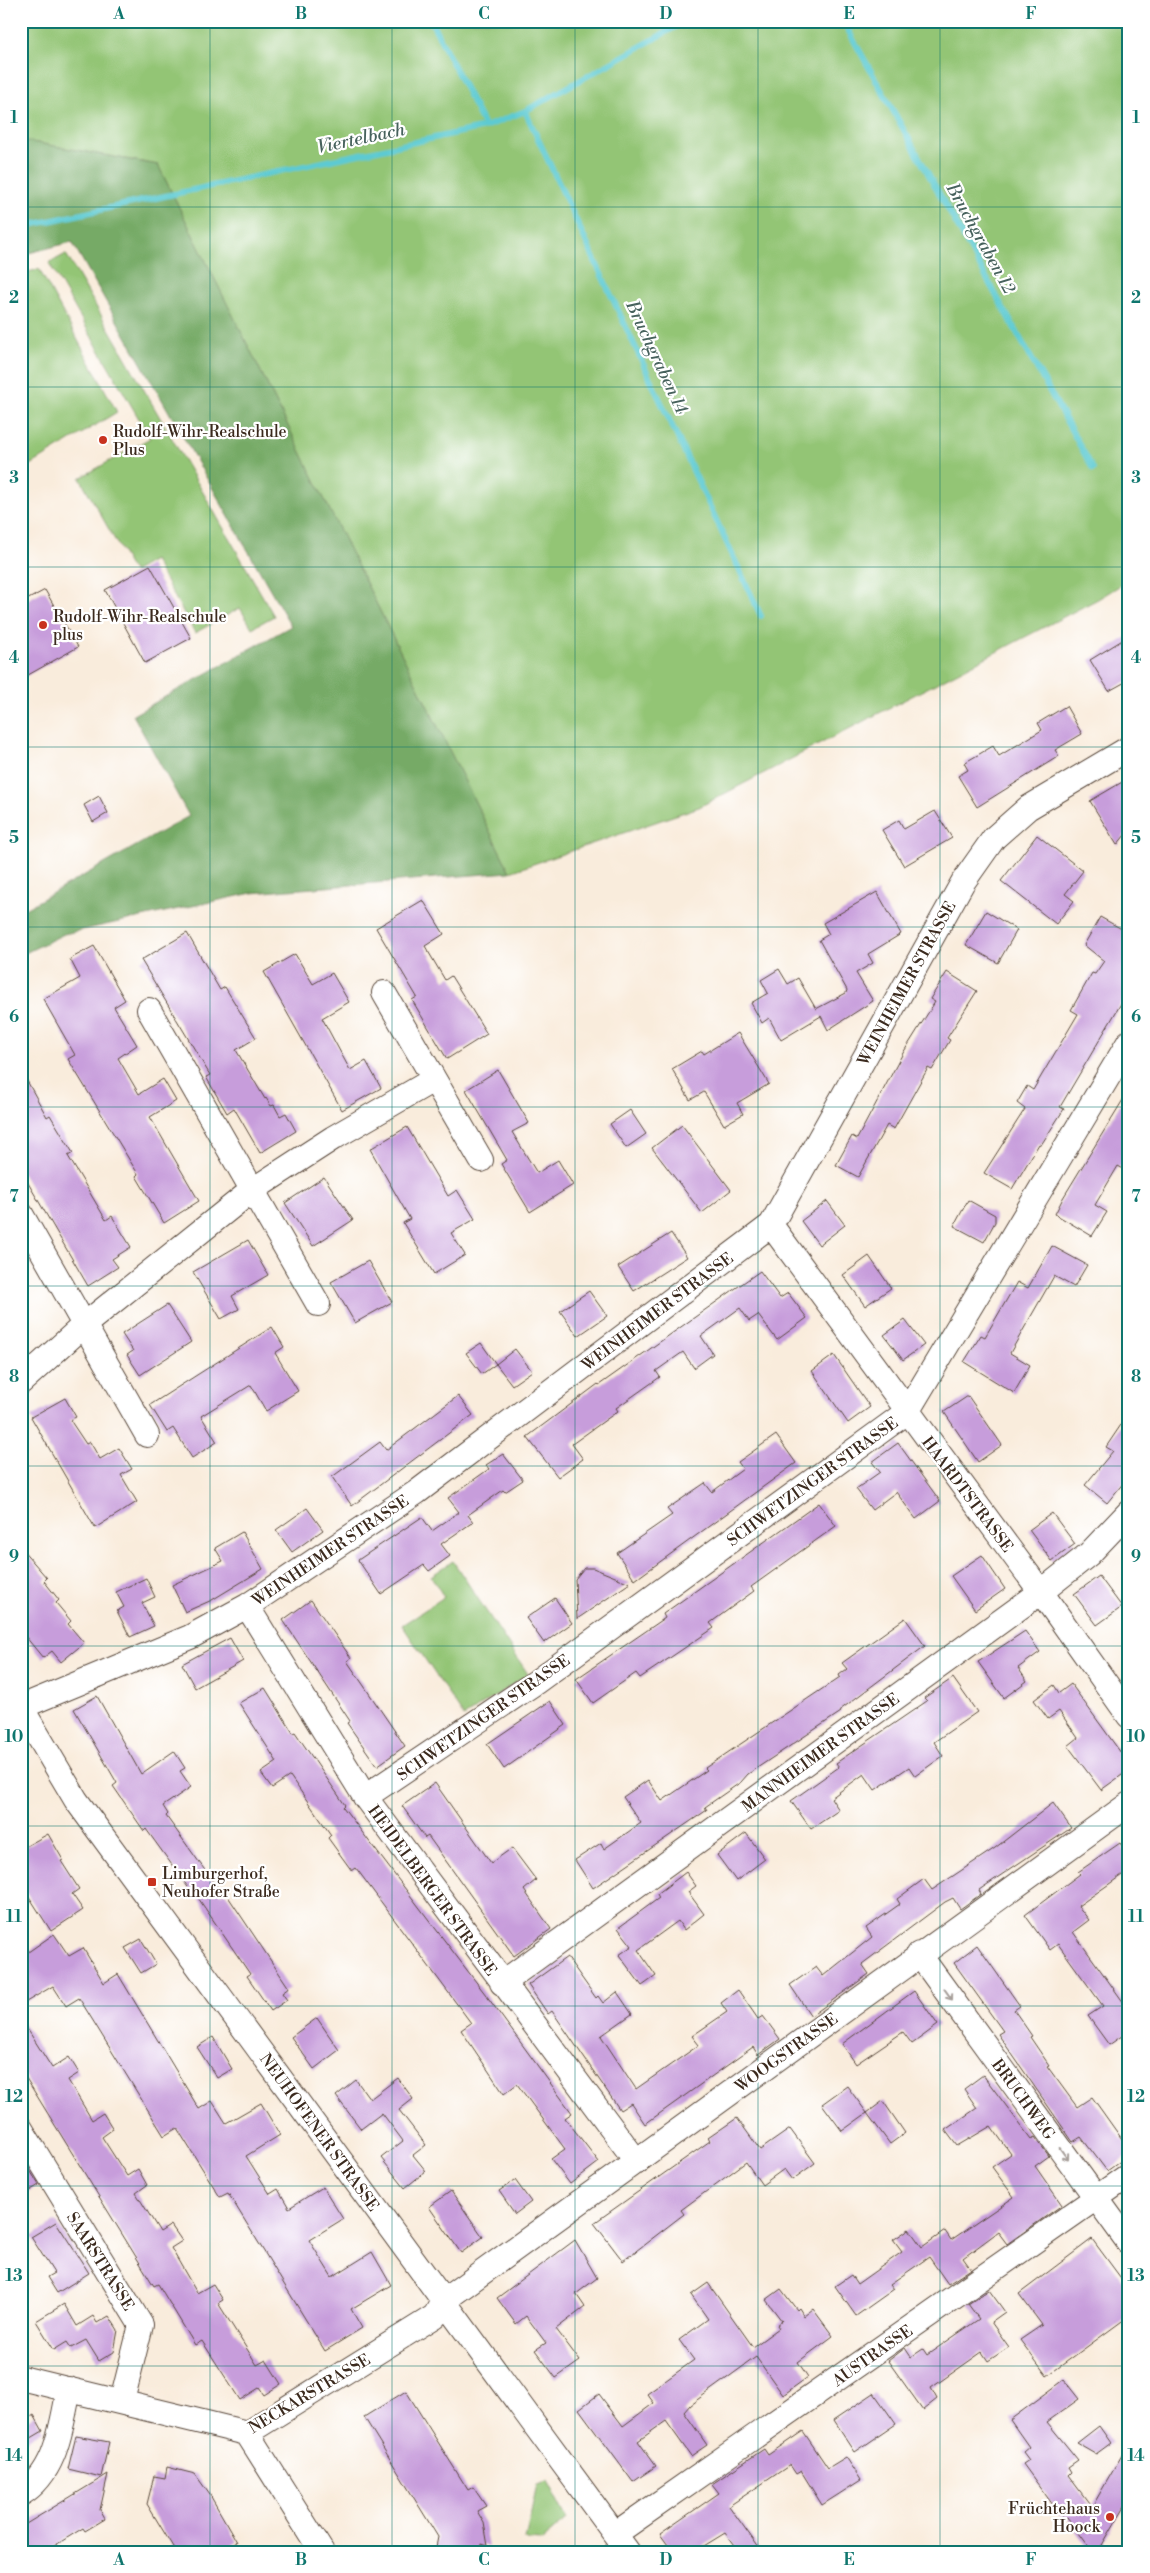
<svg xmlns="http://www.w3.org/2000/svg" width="1150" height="2573" font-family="'Libre Bodoni',serif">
<rect width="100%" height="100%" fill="#fff"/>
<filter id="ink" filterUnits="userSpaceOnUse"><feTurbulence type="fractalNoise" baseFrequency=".02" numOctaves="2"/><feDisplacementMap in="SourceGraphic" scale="10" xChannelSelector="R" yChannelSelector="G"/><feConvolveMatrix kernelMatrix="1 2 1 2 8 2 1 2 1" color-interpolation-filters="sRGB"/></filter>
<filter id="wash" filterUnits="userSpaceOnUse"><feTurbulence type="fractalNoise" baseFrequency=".0096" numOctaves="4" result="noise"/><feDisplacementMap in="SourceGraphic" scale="20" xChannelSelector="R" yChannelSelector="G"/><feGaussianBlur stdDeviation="1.12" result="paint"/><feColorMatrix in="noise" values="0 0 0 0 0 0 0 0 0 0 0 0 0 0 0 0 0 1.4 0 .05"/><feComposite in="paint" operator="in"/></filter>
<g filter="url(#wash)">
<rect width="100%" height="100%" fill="#f9ecdc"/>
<path fill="#93c575" stroke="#67784a" d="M21,21H1129V580L1098,599L699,807L510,872L158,165L21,140Z
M66,254L274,616L252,628L240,608L195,633L154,560L133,572L80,478L150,438L49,263Z
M39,269L117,412L21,471V274Z
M453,1561L528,1674L464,1717L402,1625L444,1597L431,1576Z
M547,2481L567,2519L541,2541L525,2540L537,2484Z"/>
<path fill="#76aa66" stroke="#586a42" d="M21,140L158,165L510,872L252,893L64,934L21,955V911L189,816L133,715L291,626L72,242L21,255Z"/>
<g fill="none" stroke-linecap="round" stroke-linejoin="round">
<path stroke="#5dcad2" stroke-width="6" d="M431,21L485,127
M843,21L1093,469
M525,111L761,616
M21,227L485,127L525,111L686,21"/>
</g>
<g id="blocks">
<path fill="#c79ddb" d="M150,565L191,638L145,663L105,590Z
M45,590L78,647L21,679V603Z
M1129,636V680L1109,691L1090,660Z
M1066,706L1082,734L1055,750L1059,756L977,807L958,776L968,770L964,763L993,746L999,756L1042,730L1038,723Z
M1129,778V830L1117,845L1090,801Z
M99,796L108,813L93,822L84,805Z
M935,811L952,838L904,866L882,830L899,820L904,829Z
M1037,835L1083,871L1065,894L1074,901L1056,924L1001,881Z
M877,892L901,934L868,954L873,963L856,973L873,1001L828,1030L821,1016L781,1040L769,1018L762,1023L751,1003L768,993L761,980L779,969L788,984L798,978L816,1009L846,993L847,990L819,940L829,934L823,923Z
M423,900L444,934L425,946L445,980L451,976L487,1034L447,1059L412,1000L417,997L376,928Z
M986,911L1017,930L998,963L966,945Z
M1100,917L1129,933V990L1060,1107L1064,1109L1041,1145L1039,1144L1012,1189L984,1173L1025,1109L1017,1103L1027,1086L1033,1090L1078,1014L1071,1010L1092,973L1095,974L1104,961L1084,945Z
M187,933L220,990L225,987L256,1038L236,1050L265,1099L266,1098L271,1106L274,1105L280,1116L286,1113L296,1131L260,1153L234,1108L227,1113L206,1077L210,1075L141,960Z
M94,946L125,1000L114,1007L137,1045L118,1058L139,1094L163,1079L176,1101L150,1117L199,1201L164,1223L136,1176L138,1174L68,1059L75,1055L43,999L80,978L70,959Z
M295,954L313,984L332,973L349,1002L322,1018L350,1070L366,1061L381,1088L342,1110L264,972Z
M947,972L977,991L947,1038L950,1040L932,1070L928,1068L894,1129L887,1125L858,1177L836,1165L852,1136L857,1139L903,1053L935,1002L930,999Z
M738,1033L769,1084L737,1103L743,1114L724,1125L704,1092L690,1100L672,1069L702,1051L704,1054Z
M21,1070L47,1117L50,1115L73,1153L68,1156L106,1220L112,1216L131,1247L112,1259L118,1267L88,1286L21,1171Z
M498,1070L529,1123L512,1132L537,1173L558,1160L573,1185L530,1212L501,1164L507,1160L466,1090Z
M1129,1090V1172L1118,1166L1095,1205L1107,1212L1092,1236L1055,1214L1063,1198Z
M630,1110L646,1134L626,1148L610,1124Z
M682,1125L731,1190L702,1213L652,1148Z
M407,1127L448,1196L457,1190L475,1219L451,1233L465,1255L434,1274L403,1223L410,1219L370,1149Z
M324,1177L353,1220L313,1246L285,1203Z
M968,1200L995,1215V1222L984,1242L954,1226Z
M827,1201L845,1225L819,1245L801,1221Z
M671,1233L687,1257L634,1291L618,1267Z
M248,1240L268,1275L232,1296L239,1309L221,1319L193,1272Z
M1052,1246L1087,1265L1074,1287L1054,1276L1010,1353L1030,1365L1014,1393L964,1362L981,1335L985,1337L1017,1282L1028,1288Z
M869,1256L891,1288L865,1306L843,1275Z
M368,1261L392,1302L355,1323L331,1282Z
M760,1271L780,1298L788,1293L807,1318L777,1340L758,1315L749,1321L740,1308L701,1336L713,1354L694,1368L683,1352L656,1371L660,1377L616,1408L618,1411L572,1444L583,1459L558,1477L527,1437L598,1384L599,1385Z
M589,1291L607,1316L578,1336L560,1311Z
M167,1305L191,1342L140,1375L127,1355L133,1351L122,1334Z
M905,1320L924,1345L903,1360L884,1335Z
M272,1327L284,1347L275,1353L298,1391L266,1411L251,1385L201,1416L217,1442L192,1458L173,1428L167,1432L150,1405Z
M481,1343L496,1364L482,1374L466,1353Z
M515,1349L532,1371L512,1385L496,1364Z
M834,1355L870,1407L848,1423L812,1371Z
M458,1396L473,1415L352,1506L332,1477L380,1442L386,1450Z
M968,1396L1002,1445L978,1462L944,1412Z
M65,1398L76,1417L70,1420L86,1444L90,1442L100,1459L119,1448L132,1469L121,1475L137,1502L95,1528L31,1417Z
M1129,1413V1476L1107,1503L1085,1485L1113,1451L1106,1447Z
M776,1435L796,1463L635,1580L617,1553L672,1515L667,1509L705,1483L712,1492L743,1469L738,1462Z
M898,1443L940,1501L916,1519L896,1492L872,1510L856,1489L880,1472L872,1462Z
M503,1454L523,1480L505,1492L503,1490L468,1515L473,1522L441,1544L450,1556L429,1571L424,1565L381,1594L358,1560L422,1517L432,1531L459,1512L448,1498L489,1469L486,1465Z
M819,1503L836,1526L751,1587L754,1591L710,1623L714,1628L640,1678L636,1673L593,1703L576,1679L665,1618L663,1614Z
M307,1508L323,1530L292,1552L276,1530Z
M1052,1513L1075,1544L1052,1561L1029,1530Z
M242,1532L263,1569L212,1600L185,1612L172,1585L223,1561L215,1548Z
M21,1548L47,1578L44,1581L59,1600L56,1603L71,1621L68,1624L84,1643L61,1662L52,1651L43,1658L21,1631Z
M982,1555L1005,1589L975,1610L951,1576Z
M584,1568H593L630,1583L577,1619L575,1579Z
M1099,1576L1122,1607L1097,1625L1074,1594Z
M146,1578L155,1597L142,1603L154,1626L130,1637L117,1611L124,1607L116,1592Z
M555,1598L572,1623L544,1643L526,1618Z
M311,1600L351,1658L347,1661L405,1746L377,1766L347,1723L350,1721L283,1620Z
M905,1618L925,1646L840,1710L841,1712L748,1774L741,1782L705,1807L707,1810L593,1888L575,1860L601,1843L604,1849L641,1823L623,1797L648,1780L662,1801L707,1770L705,1768L840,1677L839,1675L847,1669L842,1663Z
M1025,1631L1040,1652L1018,1668L1027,1681L1004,1698L978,1662Z
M230,1638L243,1661L195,1688L182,1664Z
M953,1678L977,1712L934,1742L943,1756L915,1776L909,1767L875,1790L864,1774L831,1798L839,1810L811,1829L791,1801L839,1767L836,1763L927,1701L924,1698Z
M1071,1684L1129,1764V1770L1101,1790L1068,1746L1078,1738L1069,1725L1059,1711L1048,1719L1034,1700L1054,1685L1059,1693Z
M265,1688L293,1733L295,1732L345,1805L343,1807L486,1995L572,2113L565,2118L599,2162L570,2184L551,2159L565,2149L517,2084L504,2094L461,2030L471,2023L356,1868L352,1871L328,1838L331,1835L290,1776L272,1788L261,1773L277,1762L239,1703Z
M97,1696L141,1774L174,1751L185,1768L180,1771L191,1787L163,1806L168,1814L166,1816L222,1894L225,1892L289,1988L282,1993L287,2000L271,2011L247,1976L250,1974L192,1889L190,1890L146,1829L144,1831L113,1786L117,1783L74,1709Z
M550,1701L566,1725L504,1769L487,1744Z
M435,1783L491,1863L512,1848L536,1880L524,1890L551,1929L514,1956L428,1836L425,1838L402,1806Z
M1053,1803L1071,1828L979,1890L981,1894L960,1909L953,1898L945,1902L862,1964L869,1974L811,2016L790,1985L816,1967L823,1976L872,1937L866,1928L900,1904L897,1899L924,1879L932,1890L995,1848Z
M746,1833L765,1859L736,1881L717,1855Z
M48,1834L63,1860L61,1861L79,1889L72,1894L83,1910L51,1931L21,1884V1849Z
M1120,1843L1129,1856V1870L1078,1906L1089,1920L1073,1932L1129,2010V2031L1109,2045L1088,2016L1103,2006L1058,1944L1050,1950L1025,1915L1080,1874L1078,1872Z
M686,1872L696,1886L688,1892L704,1914L684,1930L678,1921L638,1950L656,1976L642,1986L619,1955L632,1946L618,1928L659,1898L657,1894Z
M54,1934L69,1956L83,1948L104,1983L118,1974L199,2109L212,2101L226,2123L261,2103L280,2135L246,2156L270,2194L278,2189L289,2208L323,2187L343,2219L309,2240L332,2277L372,2252L391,2285L351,2309L362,2328L325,2351L228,2193L220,2197L177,2128L164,2136L79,1998L66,2006L53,1986L21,2005V1957Z
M141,1939L156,1964L141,1973L125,1948Z
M977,1945L1020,2006L1014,2010L1032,2036L1030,2037L1049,2065L1047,2066L1077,2107L1092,2097L1129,2149V2155L1107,2171L1081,2137L1073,2142L998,2034L1003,2031L954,1963Z
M567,1957L596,1998L598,1996L603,2003L617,1992L632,2014L601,2036L636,2089L699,2045L692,2036L727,2012L721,2003L738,1990L758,2019L763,2016L780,2039L758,2055L753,2047L645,2124L631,2103L620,2110L552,2011L548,2014L528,1985Z
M914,1991L938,2025L912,2044L903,2032L856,2064L842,2044Z
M317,2018L339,2050L314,2069L291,2037Z
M21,2019L52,2068L69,2057L79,2073L68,2080L92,2120L103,2113L113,2129L102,2137L127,2176L138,2169L147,2185L136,2193L160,2232L171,2225L182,2241L171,2248L197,2293L213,2284L223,2300L218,2303L257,2365L266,2360L281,2384L264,2395L259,2388L240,2400L202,2341L195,2345L158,2284L154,2286L21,2070Z
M213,2037L232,2069L217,2078L197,2047Z
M983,2075L1031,2139L1035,2137L1049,2156L1035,2166L1062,2205L1007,2244L998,2232L963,2258L971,2269L948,2284L929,2257L890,2284L894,2289L856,2316L835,2286L851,2275L857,2284L902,2252L893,2240L909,2229L922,2247L945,2231L951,2240L1014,2197L992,2167L1011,2154L991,2126L957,2146L945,2130L977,2108L964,2089Z
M398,2078L413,2099L399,2110L426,2145L413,2155L426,2171L405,2188L381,2158L403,2141L382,2113L361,2129L336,2096L356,2080L370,2099Z
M847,2086L867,2113L842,2131L822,2104Z
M883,2101L905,2133L890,2144L867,2113Z
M737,2118L760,2150L790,2129L815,2163L792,2180L784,2169L762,2185L746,2162L681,2210L684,2214L623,2261L594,2223L710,2141L708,2138Z
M21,2156L39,2185L21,2196Z
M515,2180L531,2202L515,2214L499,2191Z
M451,2191L483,2237L461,2253L429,2207Z
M56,2222L89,2273L57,2293L47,2277L54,2273L31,2237Z
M1092,2239L1129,2289V2316L1047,2376L1020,2340L1042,2325L1019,2294Z
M575,2240L597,2278L576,2294L585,2307L556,2329L580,2361L556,2378L535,2350L546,2343L526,2316L516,2324L497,2298Z
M708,2283L753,2347L779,2328L777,2325L782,2321L766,2300L781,2289L797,2310L799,2308L804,2316L813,2309L833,2336L798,2362L808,2377L783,2395L756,2357L690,2405L684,2412L707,2445L691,2456L666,2421L638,2441L656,2466L633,2482L579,2409L599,2394L623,2426L654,2403L647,2394L694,2360L679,2340L708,2319L691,2295Z
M989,2290L1005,2312L991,2322L1009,2347L988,2361L982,2352L931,2388L937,2399L923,2410L888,2361L905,2348L911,2357L923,2349L927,2355L979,2319L968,2304Z
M64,2304L77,2326L93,2316L97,2323L109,2316L118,2330L114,2352L99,2361L86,2340L71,2348L67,2342L54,2350L36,2321Z
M1064,2380L1079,2399L1047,2422L1078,2460L1068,2467L1071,2472L1068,2475L1092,2507L1129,2443V2499L1098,2552H1092L1067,2518L1064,2520L1023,2464L1029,2460L1023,2452L1029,2447L1010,2420Z
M406,2391L468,2490L473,2487L486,2506L477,2511L484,2523L488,2546L482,2544L481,2552H435L438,2537L364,2417Z
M874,2393L896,2424L855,2452L834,2420Z
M34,2415L43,2431L21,2444V2423Z
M1099,2426L1111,2443L1096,2454L1077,2443Z
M803,2431L828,2468L846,2457L861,2480L822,2505L801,2471L796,2474L790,2465L729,2506L762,2552H739L725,2533L694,2552H673L660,2534L719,2493L712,2484L764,2449L768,2455Z
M76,2436L109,2442L101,2477L68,2469Z
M167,2467L195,2474L210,2495L237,2542L221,2552H176L147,2504L154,2476L165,2478Z
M108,2474L100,2510L105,2519L85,2531L83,2528L54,2546L57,2552H21V2527Z"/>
</g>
</g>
<g filter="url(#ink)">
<use href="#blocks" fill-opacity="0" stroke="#58473a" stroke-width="1"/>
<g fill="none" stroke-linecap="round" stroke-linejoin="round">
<g stroke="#58473a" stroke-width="26">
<path id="minor" d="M384,993L481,1160
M149,1010L318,1304
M21,1214L147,1435
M771,1225L1041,1592L1129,1716
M21,1382L84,1325L251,1191L333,1138L433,1080
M247,1606L365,1797L637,2162
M21,1707L190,1637L247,1606L417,1492L771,1225L963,882L994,838L1028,808L1129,748
M21,1707L76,1800L628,2552
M365,1797L536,1682L907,1412L1129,1042
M919,1954L1129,2243
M502,1983L1041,1592L1089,1554L1129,1512
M21,2129L141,2325L122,2401
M21,2378L247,2433L435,2316L443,2301L1129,1804
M247,2433L322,2552
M21,2494C57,2472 61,2427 69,2389
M615,2534L1129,2175"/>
</g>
<use href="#minor" stroke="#fff" stroke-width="24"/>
</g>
<defs><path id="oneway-shaft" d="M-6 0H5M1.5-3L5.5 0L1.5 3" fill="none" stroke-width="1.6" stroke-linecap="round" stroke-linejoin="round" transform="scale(1.25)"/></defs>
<g stroke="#a79f9a">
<use href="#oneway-shaft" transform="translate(948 1994) rotate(54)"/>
<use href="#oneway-shaft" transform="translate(1064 2154) rotate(54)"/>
</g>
</g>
<path fill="none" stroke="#0f766e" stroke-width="1" stroke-opacity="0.55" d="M210,21V2552M392,21V2552M575,21V2552M758,21V2552M940,21V2552M21,207H1129M21,387H1129M21,567H1129M21,747H1129M21,927H1129M21,1107H1129M21,1286H1129M21,1466H1129M21,1646H1129M21,1826H1129M21,2006H1129M21,2186H1129M21,2366H1129"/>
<g fill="#c8321e" stroke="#fff" stroke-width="2">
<circle cx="103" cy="440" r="5"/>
<circle cx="43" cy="625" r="5"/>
<rect x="147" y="1877" width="10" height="10" rx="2.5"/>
<circle cx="1110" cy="2517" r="5"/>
</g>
<g text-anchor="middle" stroke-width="4.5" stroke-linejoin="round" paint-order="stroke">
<g font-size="16" fill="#3b2a1e" stroke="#fff" text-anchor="start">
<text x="113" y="437">Rudolf-Wihr-Realschule<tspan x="113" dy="18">Plus</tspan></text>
<text x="53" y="622">Rudolf-Wihr-Realschule<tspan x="53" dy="18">plus</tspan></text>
<text x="162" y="1879">Limburgerhof,<tspan x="162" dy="18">Neuhofer Straße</tspan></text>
<text x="1100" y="2514" text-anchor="end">Früchtehaus<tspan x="1100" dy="18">Hoock</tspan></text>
</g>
<g font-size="16" fill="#3b2a1e" stroke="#fff">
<text transform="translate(906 983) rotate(-61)" y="6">WEINHEIMER STRASSE</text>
<text transform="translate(657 1311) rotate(-37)" y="6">WEINHEIMER STRASSE</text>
<text transform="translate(812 1481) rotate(-36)" y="6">SCHWETZINGER STRASSE</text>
<text transform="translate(968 1494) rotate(53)" y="6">HAARDTSTRASSE</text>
<text transform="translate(330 1550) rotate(-34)" y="6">WEINHEIMER STRASSE</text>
<text transform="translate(483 1717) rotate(-35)" y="6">SCHWETZINGER STRASSE</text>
<text transform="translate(820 1752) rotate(-36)" y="6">MANNHEIMER STRASSE</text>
<text transform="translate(433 1890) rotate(54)" y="6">HEIDELBERGER STRASSE</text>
<text transform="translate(786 2052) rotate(-36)" y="6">WOOGSTRASSE</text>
<text transform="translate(1024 2099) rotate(54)" y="6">BRUCHWEG</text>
<text transform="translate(320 2132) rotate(54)" y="6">NEUHOFENER STRASSE</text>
<text transform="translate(101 2261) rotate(58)" y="6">SAARSTRASSE</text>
<text transform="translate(872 2355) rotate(-35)" y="6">AUSTRASSE</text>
<text transform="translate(309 2393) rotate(-31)" y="6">NECKARSTRASSE</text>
</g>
<g font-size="18" font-style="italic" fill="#47625d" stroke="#fff">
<text transform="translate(361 138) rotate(-12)" y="6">Viertelbach</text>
<text transform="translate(981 238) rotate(61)" y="6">Bruchgraben 12</text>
<text transform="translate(657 357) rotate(65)" y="6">Bruchgraben 14</text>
</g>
</g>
<rect width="1150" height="2573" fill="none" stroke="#fff" stroke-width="55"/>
<rect x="28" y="28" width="1094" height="2518" fill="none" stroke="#0f766e" stroke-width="2"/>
<g font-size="16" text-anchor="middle" font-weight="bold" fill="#0f766e">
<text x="119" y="19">A</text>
<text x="301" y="19">B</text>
<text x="484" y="19">C</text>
<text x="666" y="19">D</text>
<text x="849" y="19">E</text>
<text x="1031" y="19">F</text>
<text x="14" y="123">1</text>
<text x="1136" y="123">1</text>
<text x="14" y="303">2</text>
<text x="1136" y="303">2</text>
<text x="14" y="483">3</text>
<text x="1136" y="483">3</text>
<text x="14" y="663">4</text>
<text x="1136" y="663">4</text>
<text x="14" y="843">5</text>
<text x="1136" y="843">5</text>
<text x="14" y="1022">6</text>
<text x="1136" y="1022">6</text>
<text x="14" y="1202">7</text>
<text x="1136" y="1202">7</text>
<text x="14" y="1382">8</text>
<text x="1136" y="1382">8</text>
<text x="14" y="1562">9</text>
<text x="1136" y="1562">9</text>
<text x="14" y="1742">10</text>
<text x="1136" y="1742">10</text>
<text x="14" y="1922">11</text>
<text x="1136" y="1922">11</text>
<text x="14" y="2102">12</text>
<text x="1136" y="2102">12</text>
<text x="14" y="2281">13</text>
<text x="1136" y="2281">13</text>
<text x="14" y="2461">14</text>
<text x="1136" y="2461">14</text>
<text x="119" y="2565">A</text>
<text x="301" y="2565">B</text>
<text x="484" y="2565">C</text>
<text x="666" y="2565">D</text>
<text x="849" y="2565">E</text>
<text x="1031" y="2565">F</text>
</g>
</svg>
